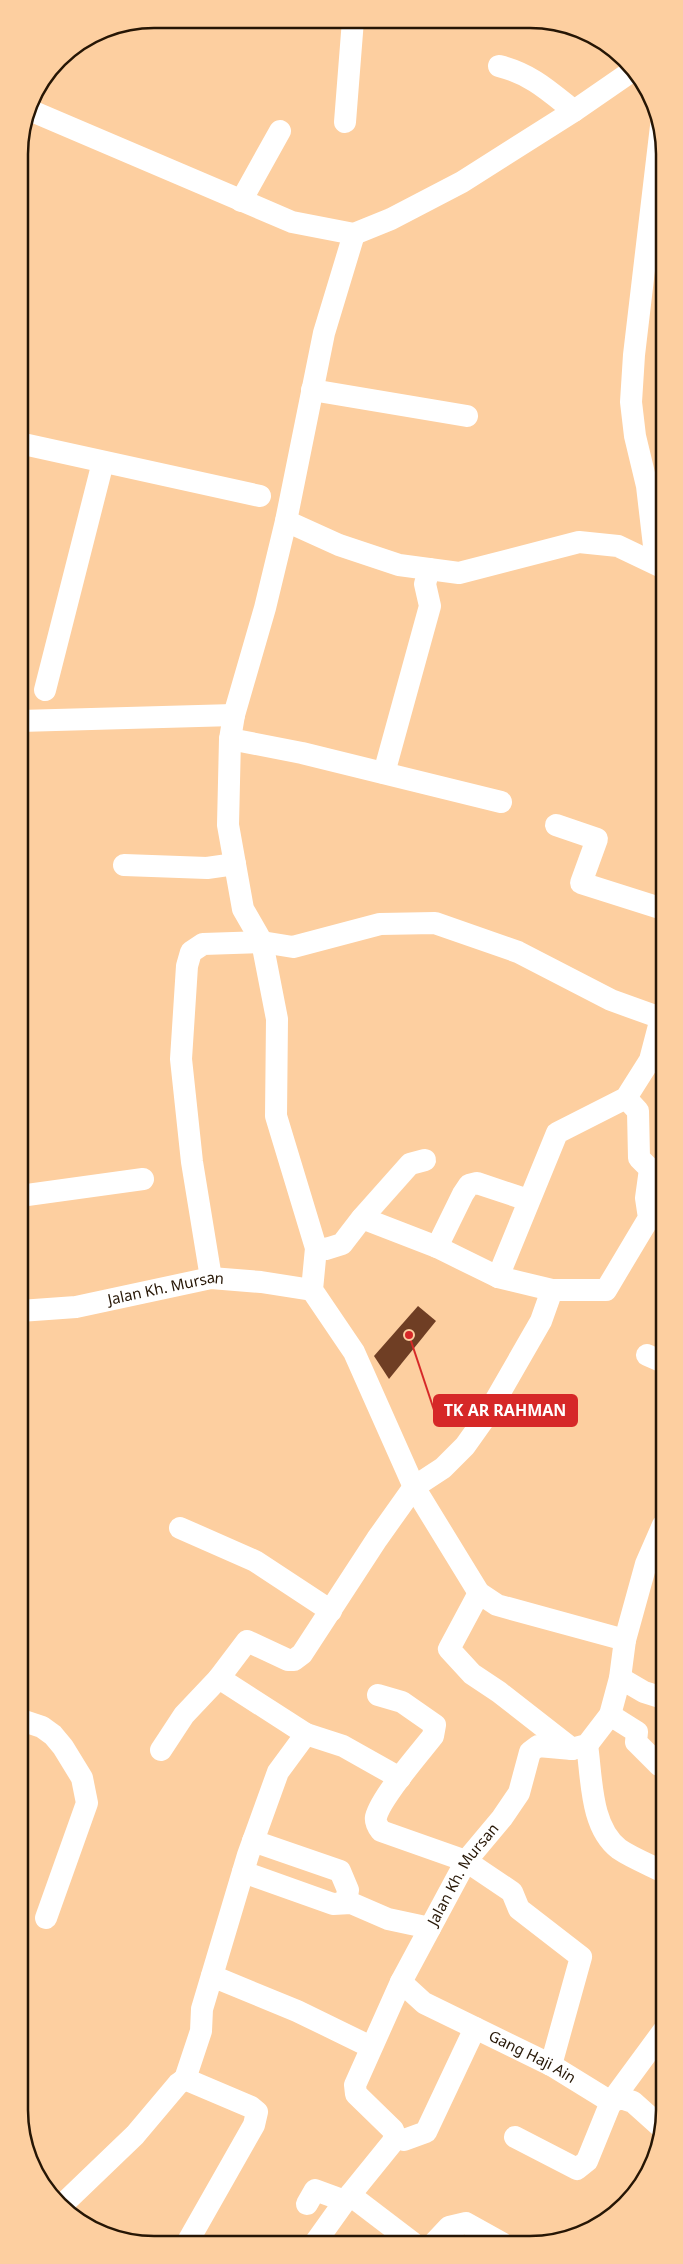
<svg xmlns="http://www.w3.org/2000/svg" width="683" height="2264" font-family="'Noto Sans',sans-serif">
<rect width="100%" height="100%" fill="#fdcfa0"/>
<path fill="#6f3e24" d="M418,1306L436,1321L389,1379L374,1356Z"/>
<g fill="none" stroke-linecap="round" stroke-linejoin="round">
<g stroke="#fff" stroke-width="22">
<path d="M499,66C531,74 549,91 574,111"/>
<path d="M27,109L292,222L354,234L391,219L462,182L574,111L632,71"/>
<path d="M345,122L353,20"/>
<path d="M241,201L280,131"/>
<path d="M354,234L324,333L286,521L265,608L234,715L230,739L228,825L243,909L262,942L277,1019L276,1116L316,1248L312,1290L354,1352L414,1487L479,1593L497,1605L625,1640"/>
<path d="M312,390L467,416"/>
<path d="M19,443L260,496"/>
<path d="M286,521L339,545L399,565L459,573L579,542L618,546L662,567"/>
<path d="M656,563L647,486L635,436L631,402L634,355L661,126"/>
<path d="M45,690L103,462"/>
<path d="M20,721L234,715"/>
<path d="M230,739L302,753L501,802"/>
<path d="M384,773L430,606L425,584L429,569"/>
<path d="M556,825L597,839L581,883L663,909"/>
<path d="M124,865L207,868L235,864"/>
<path d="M20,1196L143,1179"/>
<path d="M362,1218L437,1247L498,1277L552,1290H606L649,1218L646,1198L650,1169L639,1158L638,1111L626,1098"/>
<path d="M437,1247L463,1194L469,1185L477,1183L528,1200"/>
<path d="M316,1248L326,1249L342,1244L362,1218L410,1164L425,1160"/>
<path d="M498,1277L557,1133L626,1098L650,1060L661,1018"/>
<path d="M211,1278L192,1162L181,1059L187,966L191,952L203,944L262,942L293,947L380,924L435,923L518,952L611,1000L661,1018L663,1015"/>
<path id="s1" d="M20,1311L76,1307L211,1278L261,1282L312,1290"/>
<path d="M647,1355L663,1362"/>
<path d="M180,1528L255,1561L331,1611"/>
<path d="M479,1593L449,1649L472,1674L499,1692L572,1749"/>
<path d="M620,1678L644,1692L663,1698"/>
<path d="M378,1695L402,1702L435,1725L433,1736C419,1754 381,1797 376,1817C375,1822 378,1827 381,1831L466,1861L512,1892L519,1909L581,1957L551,2065"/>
<path d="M610,1715L637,1732L636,1742L659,1765"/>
<path d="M21,1720L42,1727L53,1735L63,1747L82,1778L87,1803L46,1918"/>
<path d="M306,1734L343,1746L400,1778"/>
<path d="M587,1745C592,1778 590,1827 619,1849C632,1858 650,1865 664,1872"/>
<path d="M161,1750L184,1715L219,1678"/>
<path d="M253,1841L340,1871L348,1890L346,1902"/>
<path d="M243,1872L333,1904L351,1903L388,1919L430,1928"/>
<path d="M212,1976L297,2011L371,2047"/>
<path id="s2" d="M401,1982L424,2003L551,2065L611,2102L621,2098L633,2102L662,2128"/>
<path d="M185,2079L201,2031L202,2009L248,1855L278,1772L306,1734L219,1678L247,1641L288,1660H294L302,1654L377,1539L414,1487L443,1468L465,1446L487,1415L541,1321L552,1290"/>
<path d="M395,2136L404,2140L426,2132L475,2028"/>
<path d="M515,2137L577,2169L587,2161L611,2102L664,2030"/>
<path d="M350,2195L413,2243"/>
<path d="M307,2204L315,2190L345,2201"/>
<path d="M60,2207L135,2135L178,2084L185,2079L251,2107L257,2112L254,2125L187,2243"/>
<path id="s3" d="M315,2243L345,2201L392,2143L395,2136L393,2130L356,2094L355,2085L401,1982L466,1861L502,1818L519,1793L530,1752L538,1746L572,1749L587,1745L610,1715L620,1678L625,1640L646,1564L663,1525"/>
<path d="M434,2243L449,2227L466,2223L502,2243"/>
</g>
</g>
<g text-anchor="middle" stroke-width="5" stroke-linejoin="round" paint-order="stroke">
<g font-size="15" fill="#261605" stroke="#fdcfa0">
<text dy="5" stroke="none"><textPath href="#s1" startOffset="148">Jalan Kh. Mursan</textPath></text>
<text dy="5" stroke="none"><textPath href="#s3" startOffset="438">Jalan Kh. Mursan</textPath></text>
<text dy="5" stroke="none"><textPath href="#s2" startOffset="152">Gang Haji Ain</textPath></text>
</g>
</g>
<path d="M0 0H683V2264H0ZM154 28H530A126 126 0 0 1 656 154V2110A126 126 0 0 1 530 2236H154A126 126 0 0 1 28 2110V154A126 126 0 0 1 154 28Z" fill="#fdcfa0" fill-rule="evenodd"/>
<path fill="none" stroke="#261605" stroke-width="2.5" d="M154 28H530A126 126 0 0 1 656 154V2110A126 126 0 0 1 530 2236H154A126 126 0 0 1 28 2110V154A126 126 0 0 1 154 28Z"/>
<path fill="none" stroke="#d62828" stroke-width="2" d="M409 1335L434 1410"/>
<circle fill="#d62828" stroke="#fdcfa0" stroke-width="2" cx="409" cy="1335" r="5"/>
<rect fill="#d62828" stroke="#d62828" stroke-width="2" x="434" y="1395" width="143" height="31" rx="5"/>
<g font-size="16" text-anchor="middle" font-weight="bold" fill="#fff">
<text x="505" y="1416">TK AR RAHMAN</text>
</g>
</svg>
